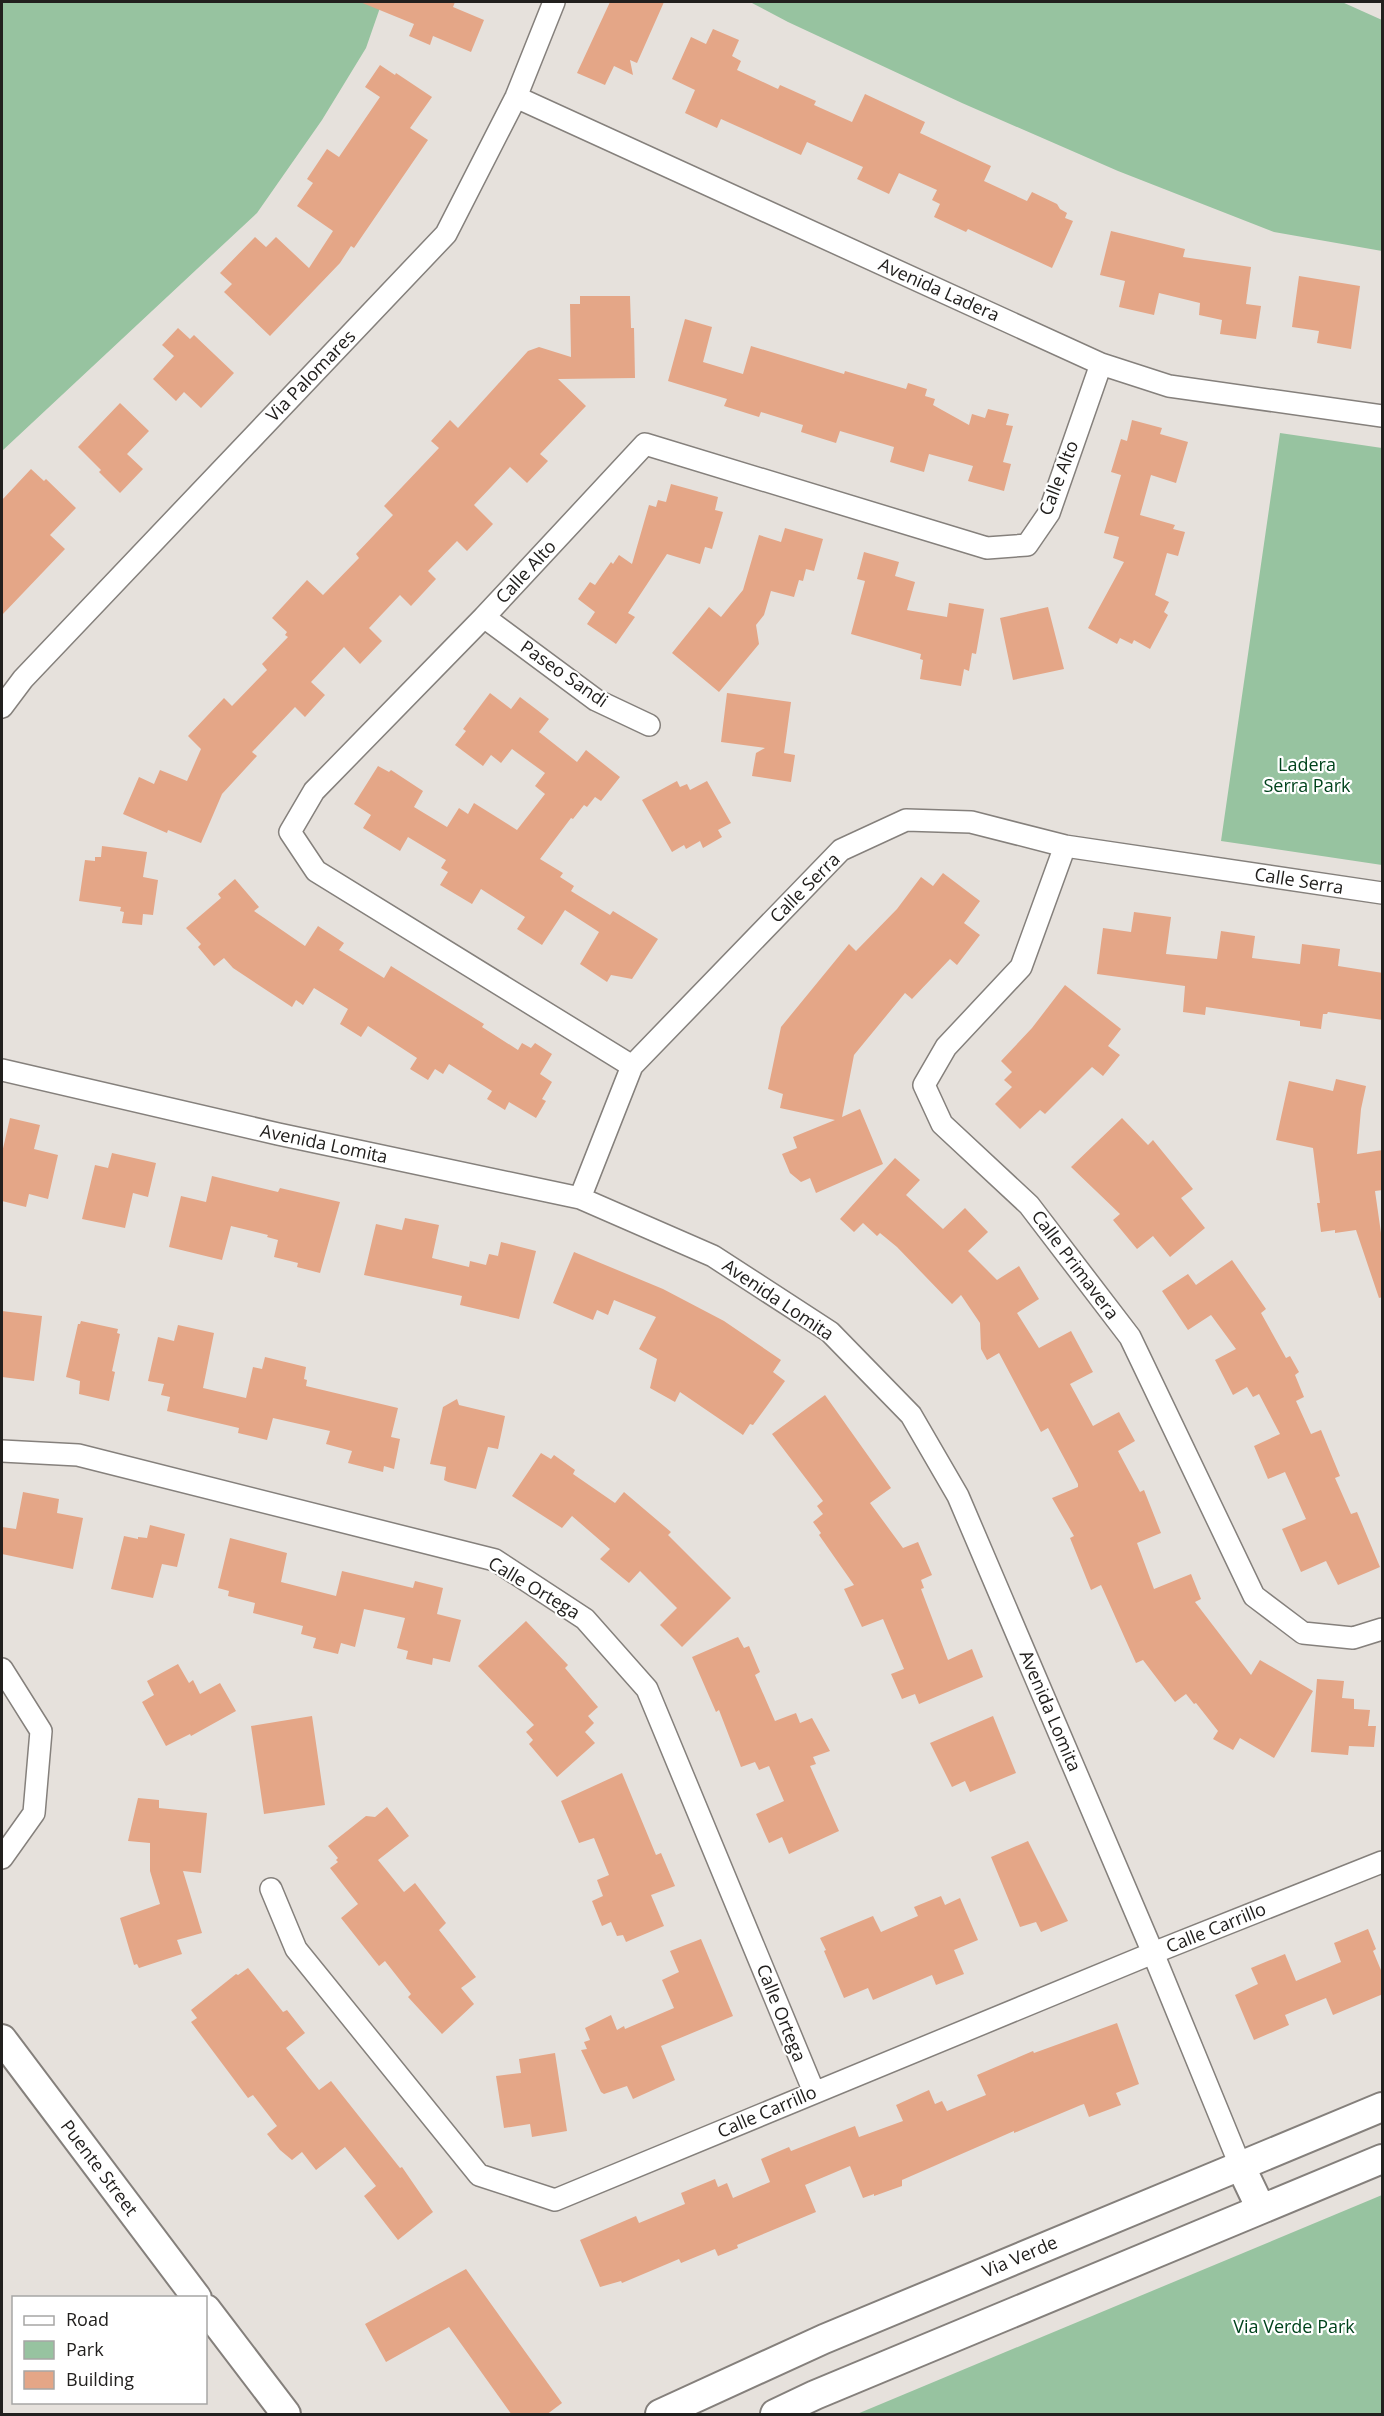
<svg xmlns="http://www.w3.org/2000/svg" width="1384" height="2416" font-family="'Open Sans',sans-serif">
<rect width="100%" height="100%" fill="#e6e1dc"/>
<path fill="#97c3a0" d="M2,2H382L366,48L322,120L257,213L2,451Z
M750,2H1342L1382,20V251L1274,232L1118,171L962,103L788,22Z
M1280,433L1382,448V865L1221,841Z
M1382,2195V2414H857Z"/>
<path fill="#e4a687" d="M360,2H455L453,7L484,20L471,52L433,36L430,45L409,36L414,24Z
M610,2H664L637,63L630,60L633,75L614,66L605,85L577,73Z
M713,29L739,40L732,56L741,61L737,70L778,89L780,85L816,101L814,105L852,122L865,94L925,122L920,133L991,166L984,181L1027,201L1032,192L1057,204L1060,209L1067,213L1065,218L1073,221L1052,268L968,229L966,232L934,217L940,204L932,200L937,190L899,173L889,194L857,179L863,167L807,142L801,155L721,119L717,128L685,113L695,90L672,79L691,37L706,44Z
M380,65L395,75L396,73L432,97L410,128L428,140L354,248L351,246L340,263L270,336L224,292L232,284L220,273L255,237L266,247L276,237L309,268L333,231L297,206L313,183L307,179L327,149L339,157L380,97L365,87Z
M1111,231L1185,249L1183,257L1251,267L1246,304L1261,306L1256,339L1220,334L1222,320L1199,315L1200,303L1159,293L1154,315L1119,307L1125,281L1100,275Z
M1299,276L1360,286L1351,349L1317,343L1319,331L1292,327Z
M580,296H630L631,328H634L635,378L558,379L586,406L540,454L548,461L527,483L510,467L474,505L493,524L467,551L457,541L428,571L436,579L411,606L400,595L369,628L382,641L360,664L344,647L311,682L325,695L305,717L295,707L252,752L257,756L222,794L201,843L168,830L167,833L123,814L139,777L154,784L160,770L187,781L201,749L188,736L224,698L232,706L267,670L262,664L288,637L285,635L287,632L272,618L307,580L323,595L359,558L356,554L393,515L384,506L439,448L431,441L450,420L458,428L528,351L539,347L571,357L570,304H580Z
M685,319L712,327L703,362L743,374L751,346L844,374L845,371L906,389L908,383L927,389L925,396L935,399L933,405L969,425L972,414L985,418L988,409L1009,414L1006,425L1013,426L1003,462L1011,464L1004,491L968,481L973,466L929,454L924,472L890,462L894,447L840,431L836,443L801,432L803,425L761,412L759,417L724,406L727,399L668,381Z
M178,328L190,339L194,335L234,373L201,408L184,392L176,401L153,379L174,356L162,345Z
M120,403L149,431L127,454L143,469L120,493L99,472L101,470L78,447Z
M1132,420L1162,428L1160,434L1188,442L1176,483L1151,475L1140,515L1175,525L1173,529L1185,532L1178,556L1167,553L1155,595L1169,602L1164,612L1168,615L1150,649L1134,640L1132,644L1120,638L1117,644L1088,628L1124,562L1113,558L1119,537L1104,533L1121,475L1111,472L1121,439L1127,441Z
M31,469L44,481L46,479L76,508L50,535L65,549L2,615V500Z
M671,484L718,497L715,510L723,512L712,549L705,547L700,564L667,554L628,613L635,617L616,644L587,624L595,612L578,599L590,582L595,585L611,562L613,564L619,555L632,564L649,505L656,507L658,500L666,502Z
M785,528L823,539L814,571L806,569L803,581L799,580L794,597L771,591L764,615L756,625L759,644L719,692L672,653L709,607L721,617L743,590L759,535L781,542Z
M864,552L899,562L895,576L915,582L907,610L947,617L949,603L984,609L976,654L972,653L969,671L964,669L961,686L920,679L923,660L920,659L921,654L851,634L865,581L857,579Z
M1048,607L1064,669L1013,680L1000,618Z
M490,693L511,709L520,697L549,719L539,732L577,762L586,750L620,777L601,801L595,797L587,807L584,805L573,819L571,818L540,859L563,873L560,877L574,886L571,891L610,915L613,911L658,939L632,979L611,975L607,982L580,964L599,932L565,910L542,945L517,929L525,917L481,889L472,904L440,885L448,872L441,868L446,860L408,837L400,851L363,828L371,815L354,804L378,766L389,772L391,770L423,791L414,807L447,827L459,808L468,814L474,803L517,830L545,794L535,786L545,773L512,749L501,763L491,755L483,766L455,745L466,731L463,729Z
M727,693L791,702L784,753L795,755L791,782L752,776L756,753L765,748L721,742Z
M677,781L680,787L687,784L690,790L707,781L731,823L718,830L722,837L703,848L700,841L686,849L684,845L672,852L642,800Z
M102,846L147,852L143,877L158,880L153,915L143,914L142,925L122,923L124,912L120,911L121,907L79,901L85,860L95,861V857H101Z
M943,873L980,901L964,923L980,935L957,965L950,959L912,999L905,993L854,1055L842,1117L860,1109L883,1164L816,1193L810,1178L801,1182L790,1173L782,1154L797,1148L793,1137L835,1120L780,1108L783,1094L768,1089L781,1027L849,944L856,951L897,909L921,877L933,886Z
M235,879L259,907L254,911L305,946L318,926L344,943L339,950L384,978L391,966L484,1024L482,1027L518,1050L522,1043L531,1048L535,1043L552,1054L540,1074L552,1082L542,1099L546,1101L536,1118L509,1102L505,1110L487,1099L492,1091L449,1064L443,1074L435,1069L428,1080L410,1069L417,1058L368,1026L361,1037L340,1024L348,1009L314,988L303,1005L296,1000L292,1007L233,968L224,958L214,966L198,947L201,944L186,928L221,898L218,894Z
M1134,912L1171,917L1166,954L1217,959L1221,931L1255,936L1252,958L1300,964L1302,944L1340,949L1338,966L1383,973V1020L1328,1012L1327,1014H1323L1321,1029L1300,1026V1021L1206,1007L1205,1015L1183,1012L1185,986L1097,974L1103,928L1131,932Z
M1065,985L1121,1029L1108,1046L1120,1055L1103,1076L1092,1067L1045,1114L1040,1110L1020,1129L995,1104L1012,1087L1004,1080L1012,1072L1001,1061L1032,1028Z
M1336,1079L1366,1086L1361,1109L1357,1154L1383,1150V1190L1375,1191L1383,1247V1297L1379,1298L1356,1230L1335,1233V1230L1321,1232L1317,1203H1320L1313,1148L1276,1140L1289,1081L1333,1091Z
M10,1118L40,1125L34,1149L58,1155L48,1199L29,1194L26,1207L2,1201V1153Z
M1122,1118L1148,1145L1153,1140L1193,1189L1181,1198L1205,1228L1170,1257L1153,1236L1137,1249L1113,1220L1120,1214L1071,1167Z
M112,1153L156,1163L148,1197L133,1193L125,1228L82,1219L95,1165L108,1168Z
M895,1158L920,1180L906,1195L943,1229L965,1208L988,1232L968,1251L997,1280L1019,1266L1039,1299L1017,1313L1039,1348L1071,1331L1093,1372L1070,1384L1093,1426L1119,1412L1135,1441L1118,1451L1140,1492L1144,1490L1161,1533L1137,1543L1154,1589L1191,1574L1201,1599L1195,1602L1251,1675L1260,1660L1313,1691L1274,1758L1240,1738L1233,1750L1213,1739L1218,1731L1196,1703L1194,1704L1186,1694L1175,1702L1143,1660L1136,1663L1101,1585L1091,1590L1070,1538L1074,1536L1052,1498L1078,1487V1484L1048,1428L1041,1432L999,1353L987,1360L981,1349L980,1323L961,1295L952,1304L897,1247L880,1233L877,1236L863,1223L854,1232L840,1219Z
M212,1176L278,1192L280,1188L340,1202L320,1273L297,1267L298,1263L274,1257L278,1240L267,1237L268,1235L231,1226L222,1260L169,1247L181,1196L206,1202Z
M405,1218L439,1225L432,1258L469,1267L470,1261L486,1265L489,1254L498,1256L501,1242L536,1251L519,1319L460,1305L462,1296L364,1275L376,1224L402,1230Z
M574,1252L663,1289L724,1321L781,1360L773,1372L785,1381L753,1425L750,1424L743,1435L680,1392L675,1402L650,1388L657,1359L639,1349L656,1317L614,1300L608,1315L597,1310L593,1320L553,1303Z
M1232,1260L1266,1309L1261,1313L1286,1358L1290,1356L1299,1372L1295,1375L1304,1397L1296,1401L1311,1434L1321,1430L1340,1476L1335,1478L1351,1514L1357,1512L1380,1567L1338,1585L1326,1561L1301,1572L1282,1529L1306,1519L1285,1472L1268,1479L1254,1446L1280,1434L1259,1394L1253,1397L1247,1387L1233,1395L1215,1360L1236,1349L1211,1315L1188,1330L1162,1291L1188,1274L1196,1285Z
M2,1311L42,1316L34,1381L2,1377Z
M81,1321L118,1329L117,1333L120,1334L112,1371L115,1372L109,1401L79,1394L80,1381L66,1377L78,1324H80Z
M178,1325L214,1333L203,1388L246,1398L253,1367L262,1369L265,1357L306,1367L304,1379L307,1380L306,1386L398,1408L391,1437L400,1439L394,1469L384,1466L383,1472L348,1463L352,1451L326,1444L330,1431L273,1418L267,1440L238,1433L239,1428L167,1411L170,1397L161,1395L164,1384L148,1381L158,1337L174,1341Z
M825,1395L891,1488L870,1503L903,1548L918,1542L932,1575L921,1580L924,1588L921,1589L948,1660L972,1649L983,1677L919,1704L915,1694L902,1699L891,1674L904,1669L883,1619L862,1627L844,1589L854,1585L819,1535L821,1533L813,1522L823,1514L817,1506L823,1501L772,1434Z
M457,1399L459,1405L505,1416L498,1449L488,1447L476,1489L448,1482L444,1480L446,1467L430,1464L443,1407Z
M541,1453L551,1459L554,1455L575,1470L573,1474L615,1503L624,1492L671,1532L668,1535L731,1598L682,1647L660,1625L677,1608L640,1571L629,1583L600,1559L610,1549L572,1516L562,1528L512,1496Z
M23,1492L59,1499L57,1513L83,1518L73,1569L2,1554V1527L16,1529Z
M150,1525L185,1534L177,1567L162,1564L153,1598L111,1589L124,1536L138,1539V1537L147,1538Z
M230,1538L287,1553L281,1582L336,1596L342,1571L413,1588L415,1581L443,1588L437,1614L461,1620L450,1662L433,1658L432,1665L406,1659L408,1651L397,1648L405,1618L364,1609L355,1647L341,1643L338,1654L313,1648L316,1638L301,1634L303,1626L253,1613L255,1603L228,1596L229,1591L218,1588Z
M526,1621L568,1665L565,1668L598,1707L588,1716L594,1723L585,1732L595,1743L557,1777L529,1744L533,1740L526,1732L534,1725L478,1666Z
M738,1637L744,1648L749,1646L760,1672L755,1675L775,1721L796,1713L800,1723L812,1718L830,1751L813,1757L816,1764L810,1766L839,1831L789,1854L782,1837L769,1843L756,1814L784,1801L769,1766L759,1770L755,1762L741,1767L719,1710L716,1712L692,1657Z
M178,1664L189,1683L193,1680L200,1694L220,1683L236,1711L191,1736L190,1734L166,1746L142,1702L154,1695L147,1681Z
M1317,1679L1344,1681L1342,1698L1354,1699V1709L1370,1710L1368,1726H1376L1374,1747L1349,1746L1348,1755L1311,1752Z
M312,1716L325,1805L264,1814L251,1726Z
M993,1716L1016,1773L970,1792L965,1781L952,1787L930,1743Z
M622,1773L656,1855L661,1853L675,1886L651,1895L664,1926L626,1942L623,1935L617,1936L611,1922L602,1926L592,1901L603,1896L597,1880L609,1875L594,1838L579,1843L561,1801Z
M138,1798L159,1800V1808L207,1813L201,1873L183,1871L202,1933L177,1940L182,1954L139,1968L137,1964L134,1965L120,1918L160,1904L150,1871V1843L128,1841Z
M387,1807L409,1836L378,1860L404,1892L415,1883L446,1923L439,1930L476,1977L461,1988L474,2004L442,2034L408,1997L411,1994L385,1961L379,1966L341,1918L358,1904L330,1868L338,1862L336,1860L338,1858L328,1846L366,1816L375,1817Z
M1028,1841L1068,1921L1041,1932L1036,1922L1020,1927L991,1857Z
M941,1896L945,1905L960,1898L978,1940L954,1950L964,1974L936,1985L932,1975L873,2000L868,1988L844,1998L824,1951L826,1950L820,1938L873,1916L881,1932L918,1916L914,1907Z
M1368,1929L1376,1949L1373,1951L1383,1975V1994L1333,2015L1326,1998L1285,2015L1289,2025L1254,2040L1235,1995L1258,1984L1251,1968L1285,1954L1296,1981L1341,1962L1334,1943Z
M701,1939L733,2016L661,2046L675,2080L633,2099L627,2086L604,2094L601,2092L581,2050L587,2049L584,2042L590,2040L585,2028L611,2015L617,2030L624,2026L625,2029L674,2008L662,1980L679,1972L670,1951Z
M248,1968L283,2012L287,2010L305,2033L286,2048L319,2090L331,2081L400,2168L402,2167L433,2212L398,2240L364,2196L376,2186L345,2147L316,2170L302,2152L292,2160L280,2150L267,2134L277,2126L253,2095L248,2098L191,2022L197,2018L191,2010L236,1974L238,1975Z
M1117,2023L1139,2084L1116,2093L1121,2105L1089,2117L1084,2104L1081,2105L1014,2133V2131L902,2180V2186L874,2196V2194L863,2198L850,2166L805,2185L816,2212L737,2245L738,2248L718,2256L715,2249L681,2263L679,2259L622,2283L621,2281L600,2287L580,2240L636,2216L639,2223L685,2204L681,2193L715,2179L718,2187L727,2183L733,2198L770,2182L761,2159L789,2147L791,2151L855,2126L859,2137L903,2121L896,2105L929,2090L935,2104L942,2101L947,2111L986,2095L977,2075L1033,2051L1034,2053Z
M555,2053L567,2131L532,2137L530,2124L504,2128L496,2076L521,2073L519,2059Z
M466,2269L562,2403L546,2415H512L449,2327L386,2362L365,2324Z"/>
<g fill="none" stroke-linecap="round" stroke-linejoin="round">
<g stroke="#85807c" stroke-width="24">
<path id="street" d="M516,97L1101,364L1169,386L1382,416
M484,617L596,700L649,725
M2,707L23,679L446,234L516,97L554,2
M1065,846L1021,967L946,1047L924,1085L942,1124L1029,1205L1130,1337L1254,1596L1303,1633L1353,1638L1382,1629
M632,1066L316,871L290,832L314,791L484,617L645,444L987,548L1027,545L1049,513L1101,364
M2,1070L278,1134L580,1198L713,1256L830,1332L911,1415L958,1496L1153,1953L1240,2165
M580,1198L632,1066L841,850L906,820L971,822L1065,846L1382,893
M2,1451L78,1455L495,1560L585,1619L647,1689L814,2092
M2,1669L41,1731L34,1813L2,1858
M271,1889L296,1949L479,2175L555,2200L1153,1953L1382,1862"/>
</g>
<g stroke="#85807c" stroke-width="32">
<path id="secondary" d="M2,2039L197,2298
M1240,2165L1261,2209
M206,2309L286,2414
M660,2414L824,2339L1382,2107
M775,2414L815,2395L1382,2159"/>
</g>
<use href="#street" stroke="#fff" stroke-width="21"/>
<use href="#secondary" stroke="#fff" stroke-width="28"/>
</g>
<g text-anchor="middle" stroke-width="4.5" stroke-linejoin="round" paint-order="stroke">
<g font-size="18" fill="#22201e" stroke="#fff">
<text transform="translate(939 290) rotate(24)" y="6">Avenida Ladera</text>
<text transform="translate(311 376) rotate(-46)" y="6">Via Palomares</text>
<text transform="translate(1059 478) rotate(-69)" y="6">Calle Alto</text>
<text transform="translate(526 572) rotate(-47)" y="6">Calle Alto</text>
<text transform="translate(564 674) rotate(35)" y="6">Paseo Sandi</text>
<text transform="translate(1299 881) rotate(9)" y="6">Calle Serra</text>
<text transform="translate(805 888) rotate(-45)" y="6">Calle Serra</text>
<text transform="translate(324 1144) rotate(12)" y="6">Avenida Lomita</text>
<text transform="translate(1075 1265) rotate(53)" y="6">Calle Primavera</text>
<text transform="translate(778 1300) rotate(34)" y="6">Avenida Lomita</text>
<text transform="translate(534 1588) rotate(31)" y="6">Calle Ortega</text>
<text transform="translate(1050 1711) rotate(67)" y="6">Avenida Lomita</text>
<text transform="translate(1216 1928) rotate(-22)" y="6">Calle Carrillo</text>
<text transform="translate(781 2013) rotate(68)" y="6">Calle Ortega</text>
<text transform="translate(767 2112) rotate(-23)" y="6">Calle Carrillo</text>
<text transform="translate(99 2168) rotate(53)" y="6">Puente Street</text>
<text transform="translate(1020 2257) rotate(-23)" y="6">Via Verde</text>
</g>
<g font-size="18" fill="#00431c" stroke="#fff">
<text x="1307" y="771">Ladera<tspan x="1307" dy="21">Serra Park</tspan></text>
<text x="1294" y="2333">Via Verde Park</text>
</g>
</g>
<rect width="1384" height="2416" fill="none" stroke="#22201e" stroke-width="6"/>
<rect x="12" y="2296" width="195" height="108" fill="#ffffff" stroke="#a7a6a5" stroke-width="1.5"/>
<rect x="24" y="2316" width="30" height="9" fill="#ffffff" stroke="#a7a6a5" stroke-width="1.5"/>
<text x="66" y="2326" font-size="18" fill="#22201e">Road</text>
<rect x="24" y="2341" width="30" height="18" fill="#97c3a0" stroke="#a7a6a5" stroke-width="1.5"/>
<text x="66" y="2356" font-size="18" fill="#22201e">Park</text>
<rect x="24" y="2371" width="30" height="18" fill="#e4a687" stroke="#a7a6a5" stroke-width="1.5"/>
<text x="66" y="2386" font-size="18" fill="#22201e">Building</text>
</svg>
